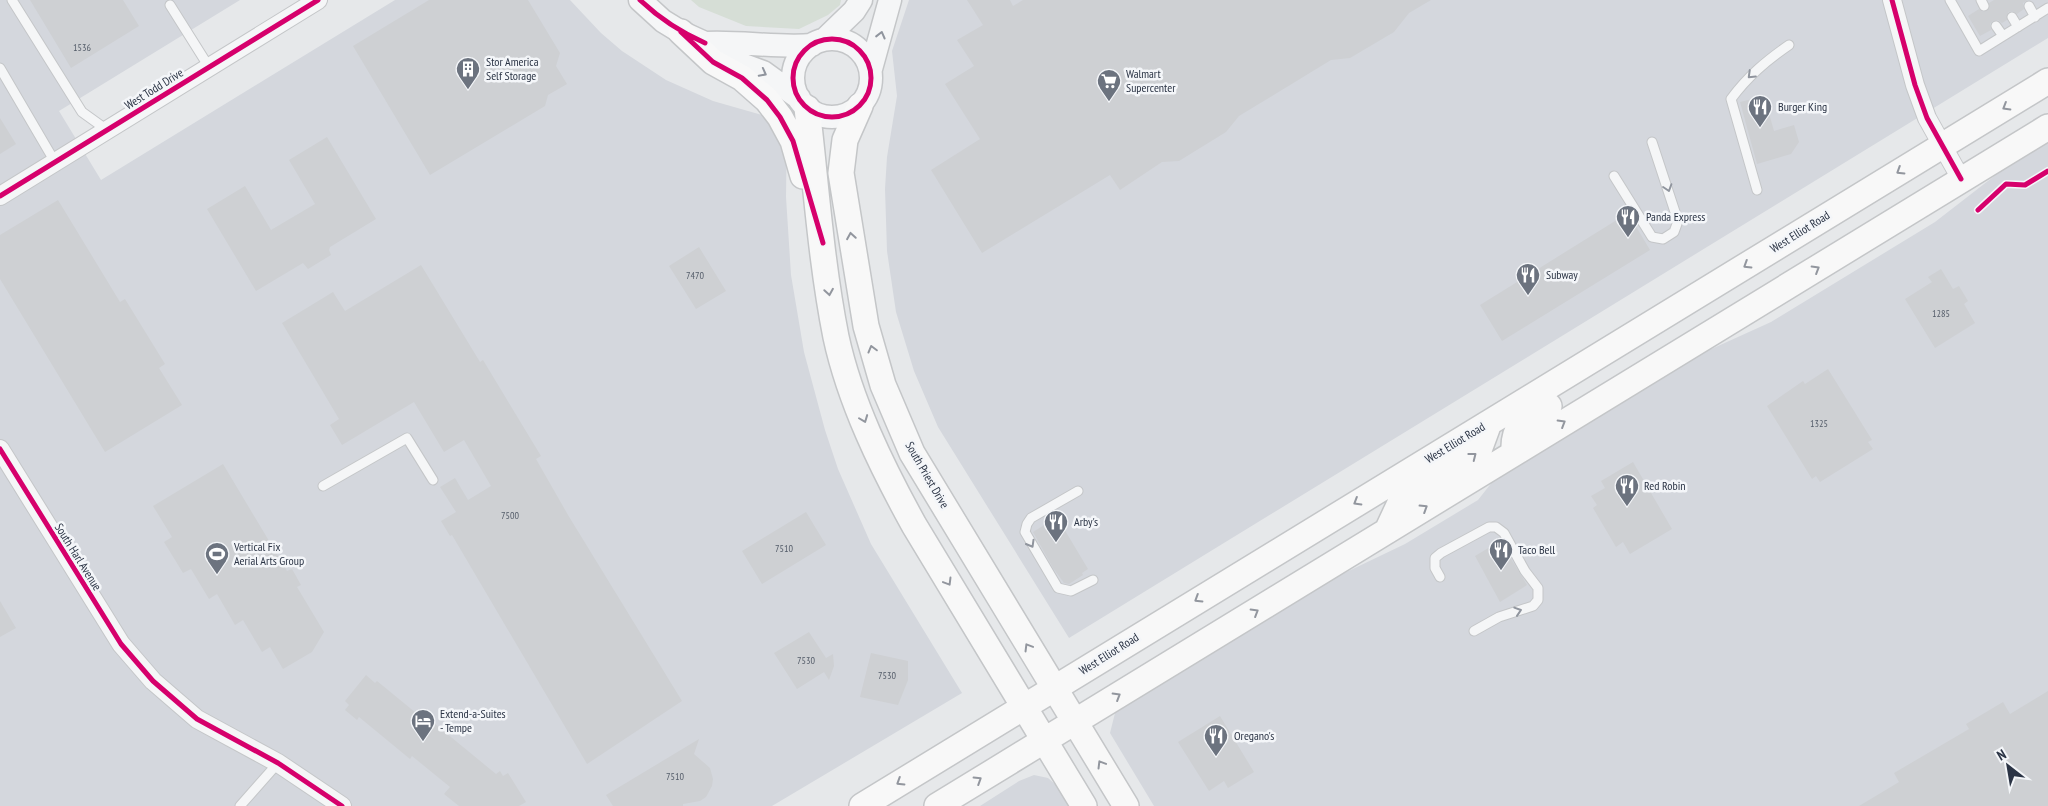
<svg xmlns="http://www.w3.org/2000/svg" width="2048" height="806" font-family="'PT Sans Narrow',sans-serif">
<rect width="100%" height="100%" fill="#e6e8ea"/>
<path fill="#d4d7dd" d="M0,0H240L59,111L101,180L395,0H570L601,33L622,51L666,80L713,101L762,115L787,119L786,197L791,275L804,352L825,430L838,469L871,544L962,693L772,806H0Z
M909,0H2048V38L1069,638L938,427L914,371L896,312L887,251L885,189L887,157L897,96L892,51Z
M2048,142V806H1154L1110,733L1115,713L1334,578L1405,544L1478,500L1493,481L1696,356L1771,322L1935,222L2006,167Z
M1034,775L1048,778L1056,785L1068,806H980L1019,781Z"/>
<path fill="#d6ded6" d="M691,0H841L840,5L828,15L799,29L746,26L699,7Z"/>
<path fill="#ced0d3" d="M30,0H123L139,26L71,68Z
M429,0H528L560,53L556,66L567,84L548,95L545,106L430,175L353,46Z
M967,0H1010L1013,6L1023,0H1431L1409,13L1394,32L1350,58L1331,60L1239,116L1226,132L1179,161L1162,162L1120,190L1110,175L982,253L931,170L980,139L945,84L974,66L957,40L983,25Z
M1994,0H2028L2023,3L2024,9L2017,14L2012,11L2008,12L2007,20L2002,23L1998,20L1993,21L1990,24L1991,30L1980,36L1968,16L1979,9L1983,12L1987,11L1989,3Z
M1764,96L1774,131L1794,125L1799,142L1791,154L1757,164L1740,102Z
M0,118L16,144L0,154Z
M327,137L376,219L330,247L329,250L331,255L308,269L303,263L256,291L207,209L245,186L271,230L315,204L289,160Z
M58,200L120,302L125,299L165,364L159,368L182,405L105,452L0,279V235Z
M1628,213L1650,250L1502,341L1480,305Z
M699,247L726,291L696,309L669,266Z
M421,265L480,362L483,360L541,456L536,459L568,515L682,701L587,764L452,535L450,536L441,521L456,512L440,487L455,478L468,500L491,486L464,440L444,452L414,402L342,445L330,425L339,419L282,323L333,292L345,311Z
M1941,269L1953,289L1959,286L1968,301L1964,304L1975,323L1935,348L1905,299L1932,282L1928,277Z
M1828,369L1872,440L1868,442L1873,449L1820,482L1816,476L1812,479L1767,406L1803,381L1805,384Z
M1633,462L1672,529L1630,554L1623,542L1616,547L1593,508L1597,505L1591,496L1605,488L1601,481Z
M223,464L287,571L292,569L301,585L297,587L324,632L312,652L283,669L270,647L262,652L243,620L235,625L217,594L209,599L191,569L183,573L164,542L172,537L153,506Z
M806,512L826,545L762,584L742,551Z
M1057,517L1088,569L1082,573L1083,575L1069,584L1064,583L1053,568L1033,532Z
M1500,541L1527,585L1500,602L1475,556Z
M0,601L16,628L0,637Z
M809,632L826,658L833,654L834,666L829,680L824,672L797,689L774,653Z
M871,653L908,661V680L898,705L860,697Z
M366,675L375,683L377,681L427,722L429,719L496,774L500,771L503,776L508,773L526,802L519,806H459L444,794L450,787L412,756L410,759L359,717L357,720L345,710L349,705L345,701Z
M2048,691V806H1859L1899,782L1894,773L1969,729L1966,724L2003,702L2010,714Z
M1220,716L1254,772L1228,788L1224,781L1209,791L1178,742Z
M699,739L694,754L710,768L713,779L712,786L706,797L700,801L683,804V806H613L606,795Z"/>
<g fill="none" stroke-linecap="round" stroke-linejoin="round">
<g stroke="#c4c6c8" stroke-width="11">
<path id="service" d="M12,0L82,112L107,130
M1950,0L1979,51L2048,8
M1981,0L1984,6
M170,5L209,67
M2029,6L2035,17
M2012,17L2018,27
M1996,26L2003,36
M0,68L55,162
M1614,176L1652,237L1663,239L1674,232L1678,221L1652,142
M1757,190L1731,99C1748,76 1766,61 1789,45
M323,486L407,438L433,480
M1078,491L1031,518L1027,524L1025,532L1058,588L1071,591L1093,580
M1440,577L1435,568V558L1441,553L1489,527H1496L1504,533L1525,571L1538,588V600L1533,606L1499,617L1474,631
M240,806L278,763"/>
</g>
<g stroke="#c4c6c8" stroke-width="20">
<path id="minor" d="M1892,0L1915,85L1927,118L1961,179
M0,196L318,0
M0,449L121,644L153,681L197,719L278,763L342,806"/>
</g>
<g stroke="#c4c6c8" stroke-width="25">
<path id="tertiary" d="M640,0L663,21L681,32L705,43L717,55L763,72L799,98
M793 78a39 39 0 1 1 78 0a39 39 0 1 1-78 0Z
M825,39L854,11L861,0
M705,43C741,41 776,48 812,45
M871,69L890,0"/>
</g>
<g stroke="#c4c6c8" stroke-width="28">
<path id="secondary" d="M681,32L713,62L742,78L767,100L780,117L793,141L803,176
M860,106L845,140L841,173L866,326L883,385L912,453L1126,806
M807,108C816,184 821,262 836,337C850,402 882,467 914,525L1084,806
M1514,453C1512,424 1527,419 1549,406
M1387,531L1401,501L1478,453L1489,423
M862,806L2048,81
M937,806L2048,127"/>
</g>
<use href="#service" stroke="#f5f6f7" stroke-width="9"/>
<use href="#minor" stroke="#f5f6f7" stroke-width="18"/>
<use href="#tertiary" stroke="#f5f6f7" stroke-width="22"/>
<use href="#secondary" stroke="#f8f8f8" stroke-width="25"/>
<g stroke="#f4f6f9" stroke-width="8">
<path id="cycleway" d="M640,0C660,19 680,32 705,43
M1892,0L1915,85L1927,118L1961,179
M681,32L713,62L742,78L767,100L780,117L793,141L823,243
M793 78a39 39 0 1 1 78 0a39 39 0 1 1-78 0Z
M0,196L318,0
M1978,210L2006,184L2025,185L2048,171
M0,449L121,644L153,681L197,719L278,763L342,806"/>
</g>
<use href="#cycleway" stroke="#d6006c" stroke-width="5"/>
</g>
<defs><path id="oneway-chevron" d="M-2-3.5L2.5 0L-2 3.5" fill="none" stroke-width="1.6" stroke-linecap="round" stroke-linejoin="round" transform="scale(1.25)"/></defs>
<g stroke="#90959e">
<use href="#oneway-chevron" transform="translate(881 35) rotate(-76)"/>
<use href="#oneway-chevron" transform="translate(763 73) rotate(28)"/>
<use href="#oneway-chevron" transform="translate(1751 75) rotate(136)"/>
<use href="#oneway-chevron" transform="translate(1668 188) rotate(72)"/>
<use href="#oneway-chevron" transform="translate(1031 544) rotate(60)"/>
<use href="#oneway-chevron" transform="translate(1518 611) rotate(-18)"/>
</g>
<g stroke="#92969e">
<use href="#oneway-chevron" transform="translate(2006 107) rotate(149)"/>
<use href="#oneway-chevron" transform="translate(1900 171) rotate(148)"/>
<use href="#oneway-chevron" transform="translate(851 236) rotate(-99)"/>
<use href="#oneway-chevron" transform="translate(1747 265) rotate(148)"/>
<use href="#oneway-chevron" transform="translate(1816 269) rotate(-31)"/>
<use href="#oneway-chevron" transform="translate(829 292) rotate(81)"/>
<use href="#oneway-chevron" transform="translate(872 349) rotate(-105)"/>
<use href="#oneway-chevron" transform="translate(864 419) rotate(69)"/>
<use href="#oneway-chevron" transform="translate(1562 423) rotate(-31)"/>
<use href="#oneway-chevron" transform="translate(1473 456) rotate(-38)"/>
<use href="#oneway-chevron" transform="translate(1357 502) rotate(149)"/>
<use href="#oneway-chevron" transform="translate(1424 508) rotate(-32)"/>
<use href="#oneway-chevron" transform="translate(948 582) rotate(59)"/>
<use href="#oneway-chevron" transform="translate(1198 599) rotate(148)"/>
<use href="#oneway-chevron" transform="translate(1255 612) rotate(-31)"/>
<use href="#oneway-chevron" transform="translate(1028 647) rotate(-121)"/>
<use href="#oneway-chevron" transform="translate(1117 696) rotate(-31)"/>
<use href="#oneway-chevron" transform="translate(1101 764) rotate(-121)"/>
<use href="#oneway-chevron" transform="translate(978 780) rotate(-32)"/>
<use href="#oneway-chevron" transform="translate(900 782) rotate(148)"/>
</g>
<defs>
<g id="building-pin" transform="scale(1.25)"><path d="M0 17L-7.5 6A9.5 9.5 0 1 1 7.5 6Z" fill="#6c737f" stroke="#f4f6f9"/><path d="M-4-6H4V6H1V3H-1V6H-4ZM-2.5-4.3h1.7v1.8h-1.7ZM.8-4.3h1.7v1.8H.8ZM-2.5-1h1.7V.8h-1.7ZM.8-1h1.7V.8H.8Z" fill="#fff"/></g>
<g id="supermarket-pin" transform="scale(1.25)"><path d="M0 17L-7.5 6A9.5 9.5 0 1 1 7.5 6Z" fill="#6c737f" stroke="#f4f6f9"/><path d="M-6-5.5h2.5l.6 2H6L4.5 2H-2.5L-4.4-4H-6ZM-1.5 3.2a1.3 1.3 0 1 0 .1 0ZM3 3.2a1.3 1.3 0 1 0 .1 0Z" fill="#fff"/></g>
<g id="restaurant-pin" transform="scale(1.25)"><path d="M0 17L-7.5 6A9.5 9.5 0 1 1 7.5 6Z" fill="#6c737f" stroke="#f4f6f9"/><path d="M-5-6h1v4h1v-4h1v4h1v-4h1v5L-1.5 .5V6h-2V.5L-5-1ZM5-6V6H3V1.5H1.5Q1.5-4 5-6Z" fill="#fff"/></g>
<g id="stadium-pin" transform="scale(1.25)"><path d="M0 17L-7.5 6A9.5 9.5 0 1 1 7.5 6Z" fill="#6c737f" stroke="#f4f6f9"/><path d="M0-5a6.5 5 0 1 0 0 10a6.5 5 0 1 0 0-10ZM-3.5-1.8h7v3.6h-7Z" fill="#fff"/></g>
<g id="hotel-pin" transform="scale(1.25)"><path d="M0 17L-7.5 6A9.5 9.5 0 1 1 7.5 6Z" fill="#6c737f" stroke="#f4f6f9"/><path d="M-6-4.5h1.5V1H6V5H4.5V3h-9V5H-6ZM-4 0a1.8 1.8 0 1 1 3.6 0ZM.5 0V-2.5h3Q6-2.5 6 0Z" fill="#fff"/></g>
</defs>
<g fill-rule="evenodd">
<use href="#building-pin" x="468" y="69"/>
<use href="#supermarket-pin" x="1109" y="81"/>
<use href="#restaurant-pin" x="1760" y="107"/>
<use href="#restaurant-pin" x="1628" y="217"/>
<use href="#restaurant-pin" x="1528" y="275"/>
<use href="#restaurant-pin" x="1627" y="486"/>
<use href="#restaurant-pin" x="1056" y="522"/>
<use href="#restaurant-pin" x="1501" y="550"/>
<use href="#stadium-pin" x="217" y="554"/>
<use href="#hotel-pin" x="423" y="721"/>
<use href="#restaurant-pin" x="1216" y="736"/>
</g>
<g text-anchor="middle" stroke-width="5" stroke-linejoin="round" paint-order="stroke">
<g font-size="10" fill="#545c69">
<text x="82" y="51">1536</text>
<text x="695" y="279">7470</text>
<text x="1941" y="317">1285</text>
<text x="1819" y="427">1325</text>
<text x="510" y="519">7500</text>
<text x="784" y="552">7510</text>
<text x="806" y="664">7530</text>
<text x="887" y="679">7530</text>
<text x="675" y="780">7510</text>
</g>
<g font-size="12" fill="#2b3445" stroke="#f4f6f9" text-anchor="start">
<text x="486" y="66">Stor America<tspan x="486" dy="14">Self Storage</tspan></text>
<text x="1126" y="78">Walmart<tspan x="1126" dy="14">Supercenter</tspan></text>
<text x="1778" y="111">Burger King</text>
<text x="1646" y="221">Panda Express</text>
<text x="1546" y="279">Subway</text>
<text x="1644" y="490">Red Robin</text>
<text x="1074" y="526">Arby's</text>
<text x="234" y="551">Vertical Fix<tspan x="234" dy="14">Aerial Arts Group</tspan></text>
<text x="1518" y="554">Taco Bell</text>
<text x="440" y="718">Extend-a-Suites<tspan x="440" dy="14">- Tempe</tspan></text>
<text x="1234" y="740">Oregano's</text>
</g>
<g font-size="12" fill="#2b3445" stroke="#f4f6f9">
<text transform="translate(154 89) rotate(-32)" y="4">West Todd Drive</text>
<text transform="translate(1800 232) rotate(-32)" y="4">West Elliot Road</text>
<text transform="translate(1455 443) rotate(-31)" y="4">West Elliot Road</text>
<text transform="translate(927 475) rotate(60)" y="4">South Priest Drive</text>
<text transform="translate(78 557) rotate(58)" y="4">South Harl Avenue</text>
<text transform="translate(1109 654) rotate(-32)" y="4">West Elliot Road</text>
</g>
</g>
<g transform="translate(2008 766) rotate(329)" stroke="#f4f6f9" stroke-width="4" paint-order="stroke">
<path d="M0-4L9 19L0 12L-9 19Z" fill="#2b3445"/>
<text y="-8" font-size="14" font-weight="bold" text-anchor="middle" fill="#2b3445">N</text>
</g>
</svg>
